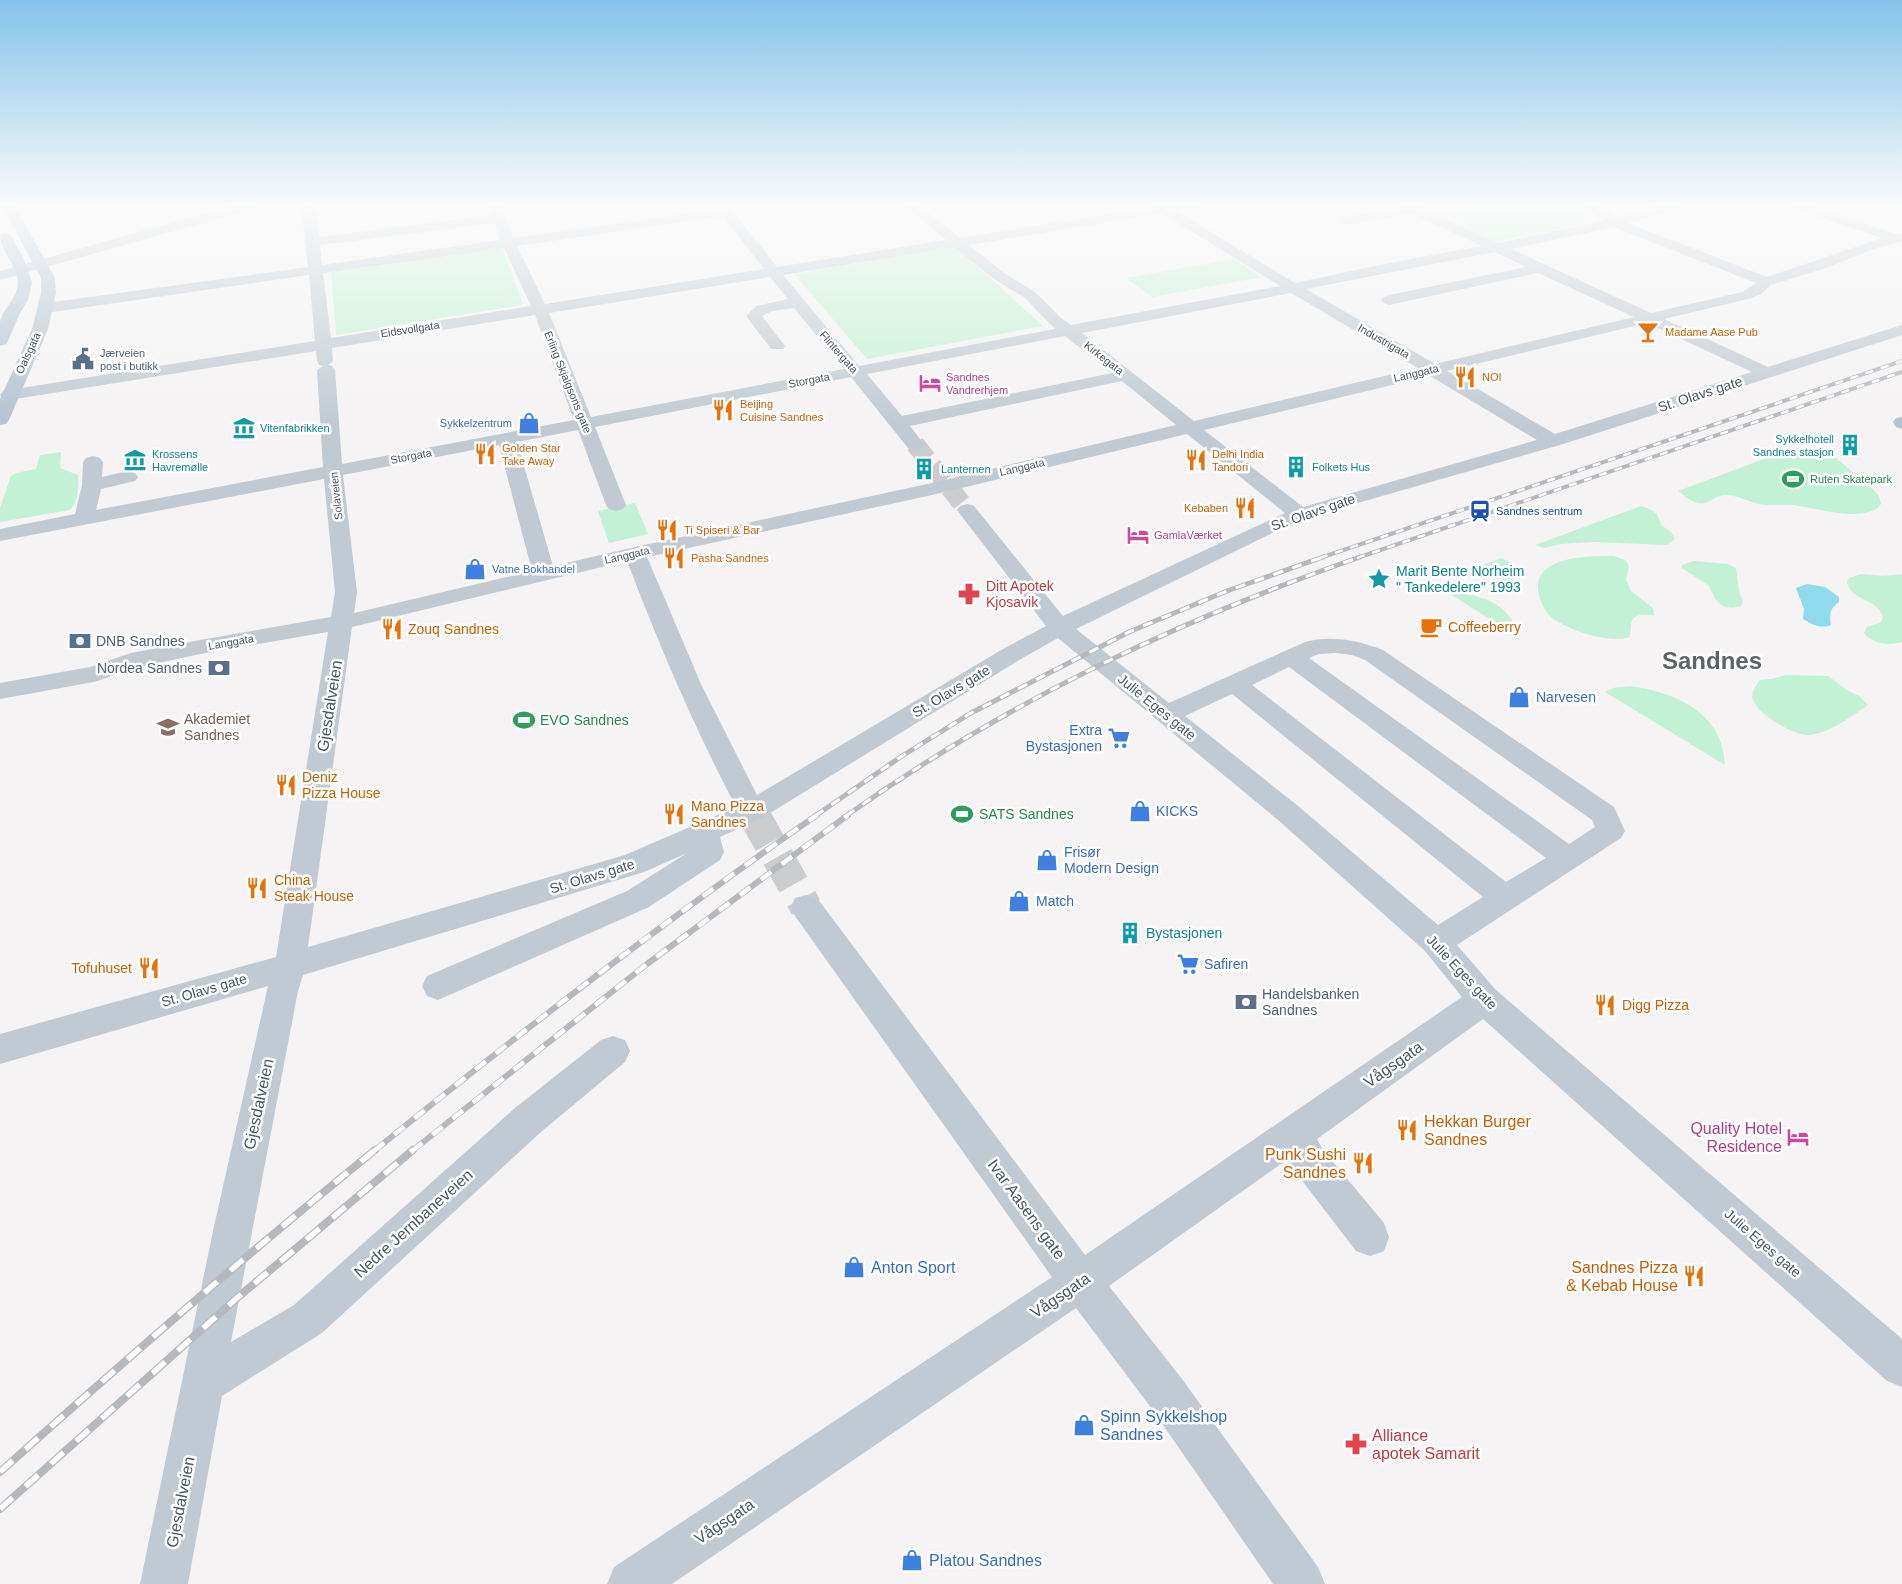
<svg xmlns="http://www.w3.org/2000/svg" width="1902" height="1584" font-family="Helvetica,sans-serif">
<rect width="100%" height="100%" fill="#f5f3f3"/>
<path fill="#c3f1d5" d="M1481,204H1573L1594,222L1495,242L1438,213Z
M502,246L523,305L336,335L331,272Z
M955,246L1043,326L867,359L794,274Z
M1234,259L1262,277L1152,297L1126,278Z
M1798,448L1820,452L1836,458L1873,489L1879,496L1881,504C1867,524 1815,508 1794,505C1782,504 1771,506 1759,504C1748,502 1738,495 1726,495C1715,495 1709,505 1698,503C1690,501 1685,496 1678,491L1791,449Z
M61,452L60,468L78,475C79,485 78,503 70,510L0,522V508L11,476L16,473L36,469L40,455Z
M635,503L648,534L609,543L598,511Z
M1641,506C1653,510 1658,512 1661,525L1671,532L1675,539L1667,545L1593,542L1561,544L1544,548L1535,545Z
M1614,556L1625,560L1629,566L1626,580L1631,591L1653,608L1654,615C1648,616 1642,614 1637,616C1628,619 1633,629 1629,637C1610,644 1566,630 1550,616C1543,609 1539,598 1538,589C1536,555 1592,556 1614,556Z
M1501,558L1509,562L1513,568L1509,589L1499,579L1473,569Z
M1694,561L1728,564L1736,568L1739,591L1743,602L1741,606C1721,612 1716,601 1709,586L1682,568V565Z
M1861,574L1883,576L1902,574V642C1889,646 1873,644 1864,633L1867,627L1880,623L1883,618C1880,599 1850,601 1847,582L1849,578Z
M1447,592C1470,594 1494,597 1509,616C1514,622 1516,628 1520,634L1515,635Z
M1785,675L1828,676L1847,690L1859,696L1868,705C1850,717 1833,731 1811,735C1796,737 1758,715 1753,700C1750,693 1756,686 1760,680L1772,679Z
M1631,686C1677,693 1723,713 1725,765L1605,692L1613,688Z"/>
<path fill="#90daee" d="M1807,584L1825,587L1839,597V602C1830,608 1829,614 1831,625C1820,629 1813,625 1803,619L1804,609L1796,588Z"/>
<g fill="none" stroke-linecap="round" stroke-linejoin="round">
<path stroke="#caccce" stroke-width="19" stroke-dasharray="19 9" stroke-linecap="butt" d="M915,444L967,510"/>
<path stroke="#caccce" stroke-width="24" stroke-dasharray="24 12" stroke-linecap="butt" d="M752,811L755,816"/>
<path stroke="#caccce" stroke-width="32" stroke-dasharray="32 16" stroke-linecap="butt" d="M754,815L806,907"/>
<path fill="#c1cad2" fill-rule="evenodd" d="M239,204H261L260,207L0,280V271Z
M301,204H314L315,207L319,237L492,215L489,204H502L513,238L726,208L731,209L777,267L946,240L903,204H917L960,238L1153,207L1154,204H1202L1201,207L1176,211L1295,283L1389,263L1482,246L1411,213L1347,225L1340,221L1347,217L1400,207L1401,204H1424L1421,208L1498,243L1604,221L1578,204H1594L1617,218L1663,204H1684L1683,207L1628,223L1767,277L1882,238L1789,207L1788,204H1808L1896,234L1902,233V241L1871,250L1826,268L1771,285L1761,294L1752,298L1664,319L1768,367L1902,325V335L1560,445L1323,513L1291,524L1076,629L1169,703L1305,642C1331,635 1357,640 1383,650L1614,807L1625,831L1621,838L1457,945L1496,990L1902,1339V1387L1887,1381L1483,1019L1317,1139L1323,1150L1384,1223L1389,1237L1384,1251L1370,1256L1356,1251L1297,1174L1288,1159L1109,1286L1182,1379L1318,1567L1325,1584H1273L1152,1409L1076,1308L672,1584H607L614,1567L1052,1277L795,916L791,907L795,898L806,895L817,898L1085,1255L1462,997L1425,951L1278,820L1058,638L1021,659L762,818L720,837L724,852L720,860L649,907L438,1000L427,996L422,986L427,976L627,891L687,853L644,872L303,975L298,991L231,1342L294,1305L515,1108L601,1040L613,1036L625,1040L630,1051L625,1062L541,1132L322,1333L222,1396L188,1584H140L213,1231L268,986L0,1064V1034L276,957L328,632L200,654L136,668L94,682L0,699V683L90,667L131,653L200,640L331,617L335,592L324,479L0,541V529L75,514L82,485L83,462L86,458L93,456L100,458L103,462L102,477L128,471L135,473L138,477L135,481L101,489L96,510L323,467L317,370L323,366L319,365L317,361L316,351L9,400L3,399L0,395L3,391L9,390L315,341L309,275L46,313L41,311L38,308L41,305L46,303L308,267ZM1162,213L1280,286L1071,325L1061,318L1035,292L1004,273L969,245ZM723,216L764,269L545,304L517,246ZM495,223L500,240L322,265L320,245ZM1614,227L1756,283L1742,292L1651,313L1511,249ZM954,247L994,279L1025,298L1055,329L859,366L783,275ZM504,248L531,306L331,338L323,273ZM1495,252L1526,267L1389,295L1384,297L1381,300L1384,303L1389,305L1538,273L1634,317L1435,364L1306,289ZM770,277L788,299L756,306L746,316L771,349H783L785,346L762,316L772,311L794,308L844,369L591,417L549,313ZM1291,293L1418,368L1194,421L1082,333ZM535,315L574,420L342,464L335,370L332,366L328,365L333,361L332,348ZM1647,323L1752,372L1555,434L1447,371ZM1065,336L1112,373L902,416L867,374ZM1430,376L1537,440L1303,507L1204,430ZM851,377L908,448L915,450L922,448L924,444L910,426L1122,381L1176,425L932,483L635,547L553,566L517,442L578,430L606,505L609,509L616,511L623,509L626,505L595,427ZM1187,434L1285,513L1063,616L974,506L967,504L960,506L957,510L960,514L1046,626L1003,649L757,795L701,684L647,557L932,495ZM499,445L532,571L354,613L357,592L343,475ZM627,561C659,645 694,727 736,807L625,855L308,947L352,627ZM1336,653L1352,655L1365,660L1592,820L1595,827L1569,844L1309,658L1319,654ZM1289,667L1546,858L1506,882L1252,685ZM1232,694L1483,897L1438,925L1298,806L1185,716Z"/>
<path fill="#b3c2d1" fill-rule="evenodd" d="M1,204H14L55,278L56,293L48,329L9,420L6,424L0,425V399L32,329L41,293V278Z
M5,233L10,234L23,257L32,282L28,300L19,315L8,341L6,344L0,346C0,338 0,329 0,322C3,308 18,298 18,282C17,265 0,251 0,234Z
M1902,417V429L1896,427L1893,422L1896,418Z"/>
<g stroke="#b5b8bd" stroke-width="4">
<path id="rail-far3" d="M1320,558L1902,361
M1357,558L1902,372"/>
</g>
<g stroke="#b5b8bd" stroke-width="5">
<path id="rail-far2" d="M815,816L902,756L971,713L1131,631L1227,591L1323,557
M846,816C1007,702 1174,622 1360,557"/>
</g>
<g stroke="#b5b8bd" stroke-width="6">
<path id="rail-far1" d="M374,1151C518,1034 664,921 817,815
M412,1151L647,964L848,815"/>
</g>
<g stroke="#b5b8bd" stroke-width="8">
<path id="rail" d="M0,1472C123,1362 247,1254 375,1150
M0,1509L237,1298L413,1150"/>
</g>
<use href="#rail-far3" stroke="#fff" stroke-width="2.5" stroke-dasharray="8" stroke-linecap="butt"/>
<use href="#rail-far2" stroke="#fff" stroke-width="3" stroke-dasharray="10" stroke-linecap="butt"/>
<use href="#rail-far1" stroke="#fff" stroke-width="4.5" stroke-dasharray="13" stroke-linecap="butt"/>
<use href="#rail" stroke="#fff" stroke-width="5.5" stroke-dasharray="17" stroke-linecap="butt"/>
</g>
<linearGradient id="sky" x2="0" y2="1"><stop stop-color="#85c3ea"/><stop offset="0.48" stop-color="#fafafa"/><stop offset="1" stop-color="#fafafa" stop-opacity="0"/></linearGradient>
<rect width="1902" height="426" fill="url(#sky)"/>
<defs>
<g id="bar-bare" transform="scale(1.725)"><path d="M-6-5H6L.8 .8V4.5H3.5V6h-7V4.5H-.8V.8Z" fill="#e8710a" stroke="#fff" stroke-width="2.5" paint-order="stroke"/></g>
<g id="civic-bare" transform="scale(1.725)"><path d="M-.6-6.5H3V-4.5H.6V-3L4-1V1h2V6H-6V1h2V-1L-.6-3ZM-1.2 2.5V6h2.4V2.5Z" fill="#5c6f8a" stroke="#fff" stroke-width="2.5" paint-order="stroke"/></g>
<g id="restaurant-bare" transform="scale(1.725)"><path d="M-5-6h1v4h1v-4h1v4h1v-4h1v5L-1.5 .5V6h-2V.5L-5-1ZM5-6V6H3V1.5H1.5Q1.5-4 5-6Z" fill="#e8710a" stroke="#fff" stroke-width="2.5" paint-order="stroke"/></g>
<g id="hotel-bare" transform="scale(1.725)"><path d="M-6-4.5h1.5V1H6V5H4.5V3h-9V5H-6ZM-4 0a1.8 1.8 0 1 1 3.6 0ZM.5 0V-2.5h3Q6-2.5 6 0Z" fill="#d1479c" stroke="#fff" stroke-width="2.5" paint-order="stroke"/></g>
<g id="shop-bare" transform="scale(1.725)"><path d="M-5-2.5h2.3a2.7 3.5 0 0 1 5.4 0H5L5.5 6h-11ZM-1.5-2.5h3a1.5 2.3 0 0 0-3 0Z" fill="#3f7fe0" stroke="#fff" stroke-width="2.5" paint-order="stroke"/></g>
<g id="museum-bare" transform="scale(1.725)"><path d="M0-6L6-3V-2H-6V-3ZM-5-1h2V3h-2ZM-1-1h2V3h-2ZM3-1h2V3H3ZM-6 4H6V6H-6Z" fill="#0f9aa8" stroke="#fff" stroke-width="2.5" paint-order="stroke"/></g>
<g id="building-bare" transform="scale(1.725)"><path d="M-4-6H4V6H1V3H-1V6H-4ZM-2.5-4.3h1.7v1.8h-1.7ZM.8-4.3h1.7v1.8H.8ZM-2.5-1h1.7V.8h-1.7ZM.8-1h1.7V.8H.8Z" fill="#0f9aa8" stroke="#fff" stroke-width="2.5" paint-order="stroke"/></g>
<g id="stadium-bare" transform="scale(1.725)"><path d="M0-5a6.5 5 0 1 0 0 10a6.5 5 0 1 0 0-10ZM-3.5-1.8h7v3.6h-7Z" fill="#2e9e5b" stroke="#fff" stroke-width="2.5" paint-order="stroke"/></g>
<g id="station-bare" transform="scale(1.725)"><path d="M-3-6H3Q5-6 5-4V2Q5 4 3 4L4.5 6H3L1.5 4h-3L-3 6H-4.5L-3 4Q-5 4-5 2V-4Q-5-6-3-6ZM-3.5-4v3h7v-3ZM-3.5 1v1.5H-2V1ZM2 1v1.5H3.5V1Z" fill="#1a4fb4" stroke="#fff" stroke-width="2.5" paint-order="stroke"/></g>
<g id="sight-bare" transform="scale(1.725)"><path d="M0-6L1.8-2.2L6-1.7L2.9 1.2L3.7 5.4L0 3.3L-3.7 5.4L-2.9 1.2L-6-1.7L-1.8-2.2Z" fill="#0f9aa8" stroke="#fff" stroke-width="2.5" paint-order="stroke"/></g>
<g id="pharmacy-bare" transform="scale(1.725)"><path d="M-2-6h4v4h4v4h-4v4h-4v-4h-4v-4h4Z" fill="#e0444e" stroke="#fff" stroke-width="2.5" paint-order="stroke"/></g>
<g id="cafe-bare" transform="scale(1.725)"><path d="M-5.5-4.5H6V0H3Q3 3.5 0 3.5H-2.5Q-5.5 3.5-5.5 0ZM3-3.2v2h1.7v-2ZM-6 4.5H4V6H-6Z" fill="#e8710a" stroke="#fff" stroke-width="2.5" paint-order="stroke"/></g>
<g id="bank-bare" transform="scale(1.725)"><path d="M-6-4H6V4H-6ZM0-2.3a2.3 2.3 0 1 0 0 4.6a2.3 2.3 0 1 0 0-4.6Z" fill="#5c6f8a" stroke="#fff" stroke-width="2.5" paint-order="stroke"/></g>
<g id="school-bare" transform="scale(1.725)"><path d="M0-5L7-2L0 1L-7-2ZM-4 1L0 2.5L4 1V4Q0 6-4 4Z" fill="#8d6e63" stroke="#fff" stroke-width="2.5" paint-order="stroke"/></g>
<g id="supermarket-bare" transform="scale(1.725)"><path d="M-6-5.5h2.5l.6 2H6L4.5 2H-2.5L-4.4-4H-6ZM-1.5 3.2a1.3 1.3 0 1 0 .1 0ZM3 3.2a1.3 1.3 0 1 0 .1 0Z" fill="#3f7fe0" stroke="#fff" stroke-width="2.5" paint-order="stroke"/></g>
</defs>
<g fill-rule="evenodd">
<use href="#bar-bare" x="1648" y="332"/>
<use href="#civic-bare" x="83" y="359"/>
<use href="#restaurant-bare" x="1465" y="377"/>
<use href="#hotel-bare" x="930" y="383"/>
<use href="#restaurant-bare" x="723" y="410"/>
<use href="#shop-bare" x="529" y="423"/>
<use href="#museum-bare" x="244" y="428"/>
<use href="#building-bare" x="1850" y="445"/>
<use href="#restaurant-bare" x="485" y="454"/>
<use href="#museum-bare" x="135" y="460"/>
<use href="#restaurant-bare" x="1196" y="460"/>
<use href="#building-bare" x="1296" y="467"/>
<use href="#building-bare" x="924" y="469"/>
<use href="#stadium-bare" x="1793" y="479"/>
<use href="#restaurant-bare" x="1245" y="508"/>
<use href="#station-bare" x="1480" y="511"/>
<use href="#restaurant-bare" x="667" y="530"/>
<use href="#hotel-bare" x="1138" y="535"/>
<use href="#restaurant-bare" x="674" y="558"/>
<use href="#shop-bare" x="475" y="569"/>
<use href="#sight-bare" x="1379" y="579"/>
<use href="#pharmacy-bare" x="969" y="594"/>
<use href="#cafe-bare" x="1431" y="627"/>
<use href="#restaurant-bare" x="392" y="629"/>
<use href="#bank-bare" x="80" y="641"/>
<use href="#bank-bare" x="219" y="668"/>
<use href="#shop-bare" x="1519" y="697"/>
<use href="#stadium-bare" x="524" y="720"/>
<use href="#school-bare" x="168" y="727"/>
<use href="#supermarket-bare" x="1119" y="738"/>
<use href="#restaurant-bare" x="286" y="785"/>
<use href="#shop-bare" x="1140" y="811"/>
<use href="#restaurant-bare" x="674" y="814"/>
<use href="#stadium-bare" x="962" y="814"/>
<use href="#shop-bare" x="1047" y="860"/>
<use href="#restaurant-bare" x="257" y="888"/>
<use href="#shop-bare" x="1019" y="901"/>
<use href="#building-bare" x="1130" y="933"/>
<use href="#supermarket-bare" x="1188" y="964"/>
<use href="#restaurant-bare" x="149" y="968"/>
<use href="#bank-bare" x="1246" y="1002"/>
<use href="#restaurant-bare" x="1605" y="1005"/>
<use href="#restaurant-bare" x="1407" y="1130"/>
<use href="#hotel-bare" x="1798" y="1137"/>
<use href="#restaurant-bare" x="1363" y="1163"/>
<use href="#shop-bare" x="854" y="1267"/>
<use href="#restaurant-bare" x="1694" y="1276"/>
<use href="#shop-bare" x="1084" y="1425"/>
<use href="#pharmacy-bare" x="1356" y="1444"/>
<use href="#shop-bare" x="912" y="1560"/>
</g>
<g text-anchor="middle" stroke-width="5" stroke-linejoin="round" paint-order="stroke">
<g font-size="11" fill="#4a5661" stroke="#fff">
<text transform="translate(410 329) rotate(-9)" y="4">Eidsvollgata</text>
<text transform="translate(1384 341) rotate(30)" y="4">Industrigata</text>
<text transform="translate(839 352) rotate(49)" y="4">Flintergata</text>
<text transform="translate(28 353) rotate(-65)" y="4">Oalsgata</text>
<text transform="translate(1104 358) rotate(38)" y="4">Kirkegata</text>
<text transform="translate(1416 373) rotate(-13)" y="4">Langgata</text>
<text transform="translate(809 380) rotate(-11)" y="4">Storgata</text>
<text transform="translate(568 382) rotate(68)" y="4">Erling Skjalgsons gate</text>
<text transform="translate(411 456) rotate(-11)" y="4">Storgata</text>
<text transform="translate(1022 467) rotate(-13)" y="4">Langgata</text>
<text transform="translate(336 496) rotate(-96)" y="4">Solaveien</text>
<text transform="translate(627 555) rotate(-13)" y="4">Langgata</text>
<text transform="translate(231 642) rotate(-10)" y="4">Langgata</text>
</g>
<g font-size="11" fill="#c56008" stroke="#fff" text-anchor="start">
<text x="1665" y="336">Madame Aase Pub</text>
<text x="1482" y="381">NOI</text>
<text x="740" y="408">Beijing<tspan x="740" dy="13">Cuisine Sandnes</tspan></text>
<text x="502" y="452">Golden Star<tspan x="502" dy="13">Take Away</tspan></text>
<text x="1212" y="458">Delhi India<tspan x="1212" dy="13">Tandori</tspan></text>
<text x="1228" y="512" text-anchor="end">Kebaben</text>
<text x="684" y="534">Ti Spiseri &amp; Bar</text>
<text x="691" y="562">Pasha Sandnes</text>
</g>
<g font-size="11" fill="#4e5e75" stroke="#fff" text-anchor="start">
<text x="100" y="357">Jærveien<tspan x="100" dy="13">post i butikk</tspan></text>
</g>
<g font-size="11" fill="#b23c85" stroke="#fff" text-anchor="start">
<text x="946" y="381">Sandnes<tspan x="946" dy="13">Vandrerhjem</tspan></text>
<text x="1154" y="539">GamlaVærket</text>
</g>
<g font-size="11" fill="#366cbe" stroke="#fff" text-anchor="end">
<text x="512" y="427">Sykkelzentrum</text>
<text x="492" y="573" text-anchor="start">Vatne Bokhandel</text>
</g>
<g font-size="11" fill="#0d838f" stroke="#fff" text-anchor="start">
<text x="260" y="432">Vitenfabrikken</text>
<text x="1834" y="443" text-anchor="end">Sykkelhotell<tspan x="1834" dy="13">Sandnes stasjon</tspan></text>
<text x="152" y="458">Krossens<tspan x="152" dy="13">Havremølle</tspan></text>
<text x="1312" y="471">Folkets Hus</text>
<text x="941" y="473">Lanternen</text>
</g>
<g font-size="11" fill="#27864d" stroke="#fff" text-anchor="start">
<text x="1810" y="483">Ruten Skatepark</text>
</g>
<g font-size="11" fill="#164399" stroke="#fff" text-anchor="start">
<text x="1496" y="515">Sandnes sentrum</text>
</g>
<g font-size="14" fill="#4a5661" stroke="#fff">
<text transform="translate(1700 394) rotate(-18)" y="5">St. Olavs gate</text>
<text transform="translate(1313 512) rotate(-19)" y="5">St. Olavs gate</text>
<text transform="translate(951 691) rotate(-31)" y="5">St. Olavs gate</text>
<text transform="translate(1157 707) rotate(39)" y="5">Julie Eges gate</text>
<text transform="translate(592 876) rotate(-17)" y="5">St. Olavs gate</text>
<text transform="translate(1462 972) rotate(47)" y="5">Julie Eges gate</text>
<text transform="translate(204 990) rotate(-16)" y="5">St. Olavs gate</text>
<text transform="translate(1763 1243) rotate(41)" y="5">Julie Eges gate</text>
</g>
<g font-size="14" fill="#0d838f" stroke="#fff" text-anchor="start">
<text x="1396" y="576">Marit Bente Norheim<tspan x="1396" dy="16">" Tankedelere" 1993</tspan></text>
<text x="1146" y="938">Bystasjonen</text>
</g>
<g font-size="14" fill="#be3a42" stroke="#fff" text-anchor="start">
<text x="986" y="591">Ditt Apotek<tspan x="986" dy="16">Kjosavik</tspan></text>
</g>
<g font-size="14" fill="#c56008" stroke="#fff" text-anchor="start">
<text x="1448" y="632">Coffeeberry</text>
<text x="408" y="634">Zouq Sandnes</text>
<text x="302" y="782">Deniz<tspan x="302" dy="16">Pizza House</tspan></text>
<text x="691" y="811">Mano Pizza<tspan x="691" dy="16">Sandnes</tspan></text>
<text x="274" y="885">China<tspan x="274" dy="16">Steak House</tspan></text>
<text x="132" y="973" text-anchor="end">Tofuhuset</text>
<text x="1622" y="1010">Digg Pizza</text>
</g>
<g font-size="14" fill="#4e5e75" stroke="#fff" text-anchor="start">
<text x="96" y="646">DNB Sandnes</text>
<text x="202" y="673" text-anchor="end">Nordea Sandnes</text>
<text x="1262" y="999">Handelsbanken<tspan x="1262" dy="16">Sandnes</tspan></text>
</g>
<g font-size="14" fill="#366cbe" stroke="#fff" text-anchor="start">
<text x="1536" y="702">Narvesen</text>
<text x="1102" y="735" text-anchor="end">Extra<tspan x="1102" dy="16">Bystasjonen</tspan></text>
<text x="1156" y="816">KICKS</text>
<text x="1064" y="857">Frisør<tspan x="1064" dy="16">Modern Design</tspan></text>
<text x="1036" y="906">Match</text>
<text x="1204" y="969">Safiren</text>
</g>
<g font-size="14" fill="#785e54" stroke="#fff" text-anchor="start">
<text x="184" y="724">Akademiet<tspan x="184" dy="16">Sandnes</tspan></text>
</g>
<g font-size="14" fill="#27864d" stroke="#fff" text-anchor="start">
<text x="540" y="725">EVO Sandnes</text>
<text x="979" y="819">SATS Sandnes</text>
</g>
<g font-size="16" fill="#4a5661" stroke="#fff">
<text transform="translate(329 706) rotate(-81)" y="6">Gjesdalveien</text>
<text transform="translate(1393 1064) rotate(-35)" y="6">Vågsgata</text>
<text transform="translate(258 1104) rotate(-78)" y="6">Gjesdalveien</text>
<text transform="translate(1027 1209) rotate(54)" y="6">Ivar Aasens gate</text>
<text transform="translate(413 1223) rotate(-42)" y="6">Nedre Jernbaneveien</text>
<text transform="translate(1060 1295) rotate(-34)" y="6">Vågsgata</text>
<text transform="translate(180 1502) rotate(-79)" y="6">Gjesdalveien</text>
<text transform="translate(724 1521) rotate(-34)" y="6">Vågsgata</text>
</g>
<g font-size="16" fill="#c56008" stroke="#fff" text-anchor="end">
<text x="1424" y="1127" text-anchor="start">Hekkan Burger<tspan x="1424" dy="18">Sandnes</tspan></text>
<text x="1346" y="1160">Punk Sushi<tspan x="1346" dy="18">Sandnes</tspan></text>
<text x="1678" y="1273">Sandnes Pizza<tspan x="1678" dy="18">&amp; Kebab House</tspan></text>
</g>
<g font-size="16" fill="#b23c85" stroke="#fff" text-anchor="end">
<text x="1782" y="1134">Quality Hotel<tspan x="1782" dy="18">Residence</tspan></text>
</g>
<g font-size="16" fill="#366cbe" stroke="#fff" text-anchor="start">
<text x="871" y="1273">Anton Sport</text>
<text x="1100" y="1422">Spinn Sykkelshop<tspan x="1100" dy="18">Sandnes</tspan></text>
<text x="929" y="1566">Platou Sandnes</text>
</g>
<g font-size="16" fill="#be3a42" stroke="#fff" text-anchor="start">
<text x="1372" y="1441">Alliance<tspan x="1372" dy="18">apotek Samarit</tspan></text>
</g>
<g font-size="24" font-weight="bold" fill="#5f6368" stroke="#fff">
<text x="1712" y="669">Sandnes</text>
</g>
</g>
</svg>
